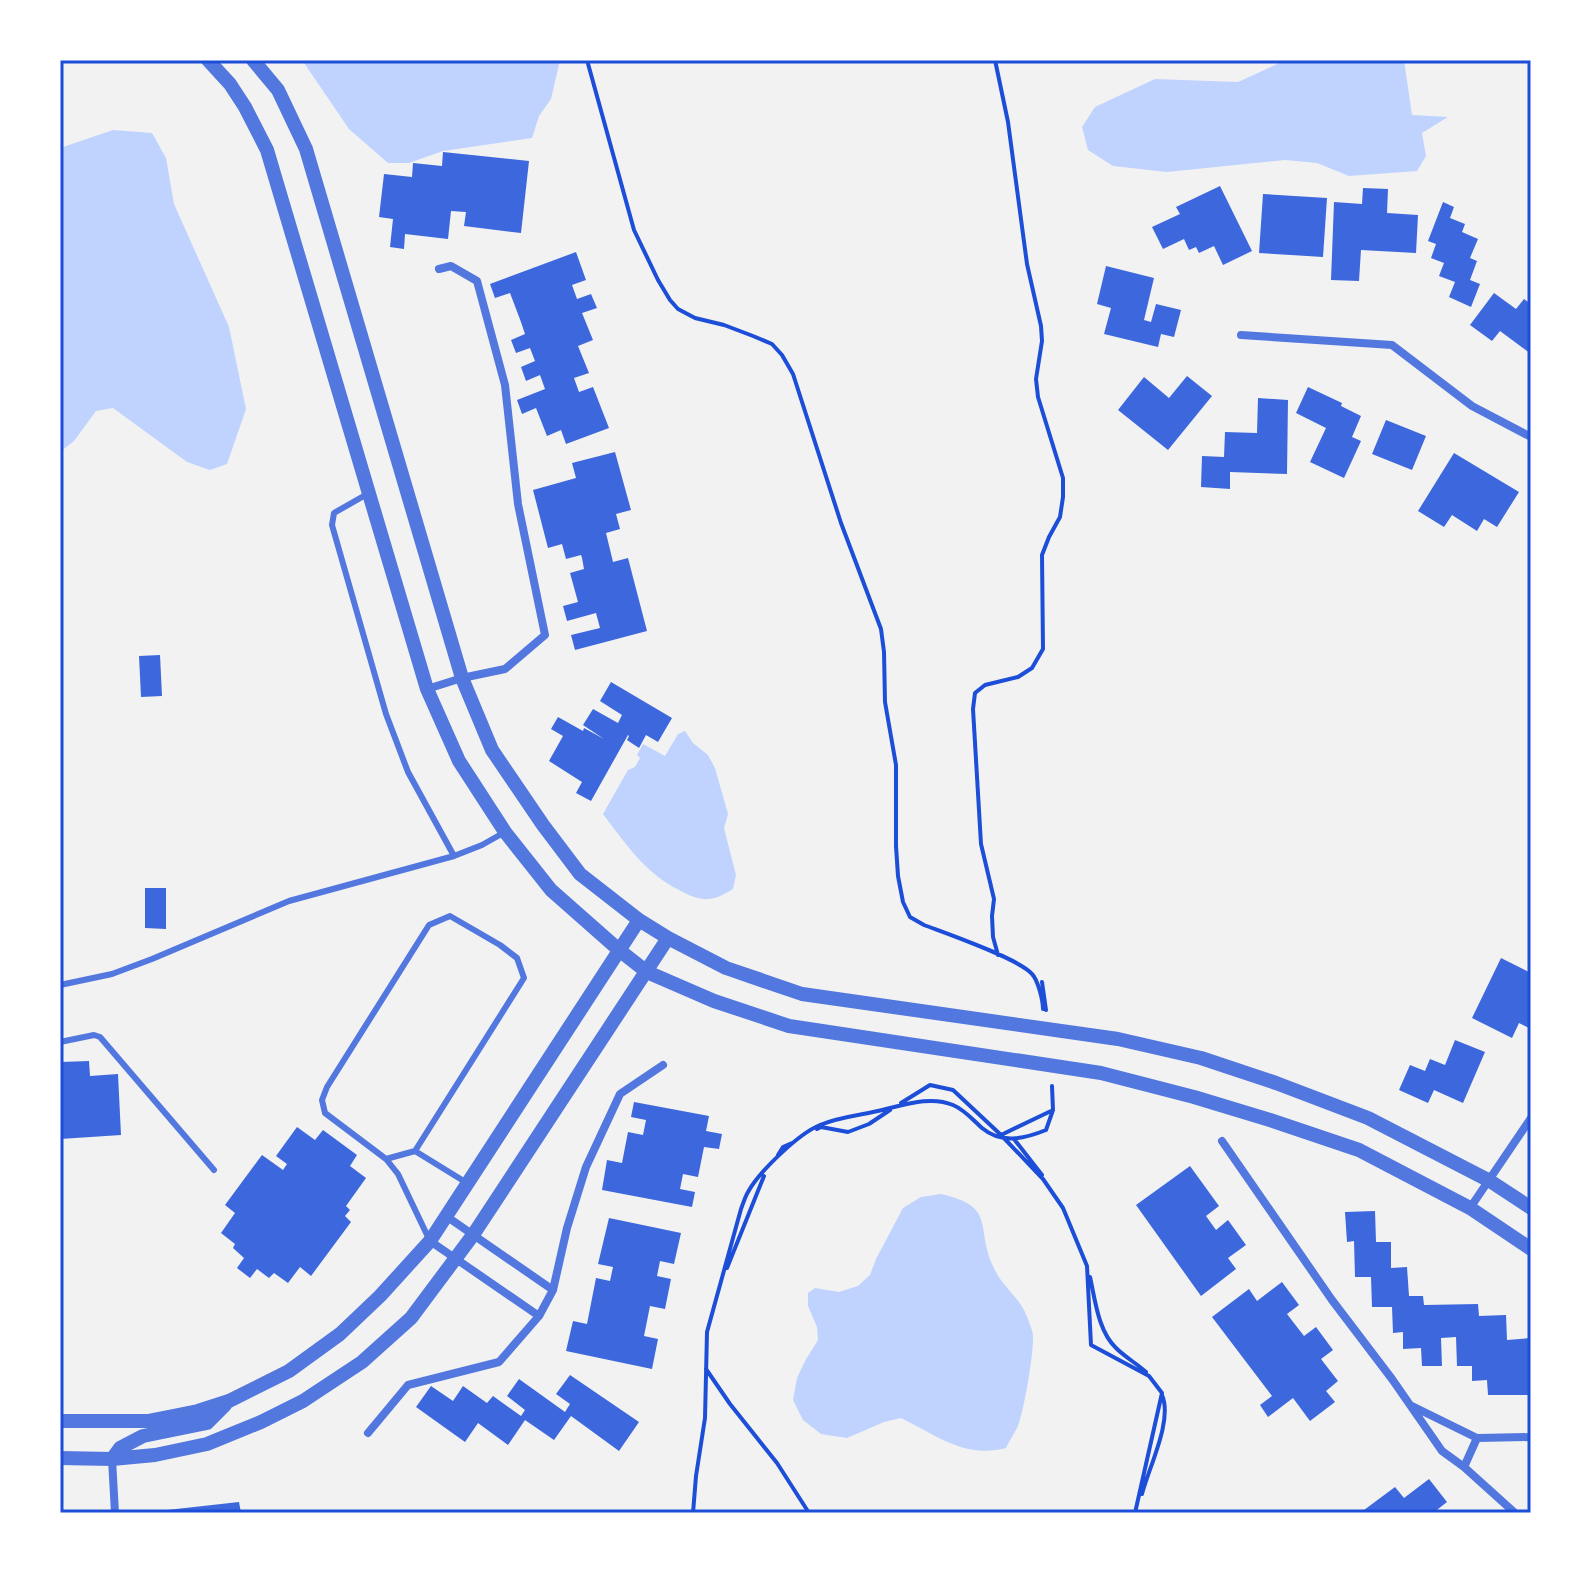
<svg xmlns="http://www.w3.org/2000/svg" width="1591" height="1573" font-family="'Public Sans',sans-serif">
<rect width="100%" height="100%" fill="#f2f2f2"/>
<path fill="#bfd3fe" d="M302,60H560L551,99L539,116L532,138L443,151L409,163H388L349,129Z
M1286,60H1404L1412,115L1448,117L1422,133L1426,156L1417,171L1349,176L1317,163L1285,160L1167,172L1113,166L1088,150L1082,127L1095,107L1155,79L1238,82Z
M113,130L152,133L166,158L174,204L229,327L246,409L227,464L210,470L187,462L113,408L96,411L74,441L60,452V148Z
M685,731L693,743L708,755L715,768L728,814L724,828L736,875L733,889C725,894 718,898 709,899C699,900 688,895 679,890C645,873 625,843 603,814L628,770L635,767L640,758L637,755L643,744L665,756L678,734Z
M941,1194C997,1207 975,1226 993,1266C1001,1286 1020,1297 1027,1317C1029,1322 1032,1329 1033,1335C1034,1352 1024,1410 1018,1426C1014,1434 1009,1441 1006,1448C965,1459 936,1435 901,1418L884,1422L847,1438L821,1434L803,1420L793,1400L797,1378L805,1361L818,1340L817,1327L808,1306V1293L815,1288L839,1292L858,1286L870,1275L876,1259L903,1208L921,1197Z"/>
<path fill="#3d67dc" d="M443,152L529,161L521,233L464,226L466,212L451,211L448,239L405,234L404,249L390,247L393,219L379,217L384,174L412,177L413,163L442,166Z
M1220,186L1252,251L1223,265L1214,246L1199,253L1196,247L1189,250L1184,239L1163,249L1152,227L1180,214L1176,207Z
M1363,188L1388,189L1387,213L1418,215L1416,253L1361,250L1359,281L1331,280L1334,202L1362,204Z
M1263,194L1327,198L1323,257L1259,253Z
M1443,202L1454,207L1450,218L1465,224L1462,232L1478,239L1470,258L1477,261L1470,280L1480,284L1471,307L1449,297L1455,282L1439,276L1444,263L1431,258L1436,244L1428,241Z
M576,252L586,280L572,285L577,299L591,294L597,308L582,313L593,340L578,346L589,373L574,378L579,392L593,387L609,428L566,444L561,430L547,436L536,408L522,414L517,400L545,389L540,375L526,381L521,367L535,361L530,348L516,353L511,340L525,334L521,322L510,293L495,298L490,284Z
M1106,266L1154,278L1144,320L1151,322L1156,304L1181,310L1174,337L1161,334L1158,347L1104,334L1111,308L1097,304Z
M1494,293L1516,309L1524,299L1531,304V354L1500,331L1492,341L1470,325Z
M1187,376L1212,396L1168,450L1118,410L1144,377L1169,398Z
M1308,387L1342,403L1341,406L1361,416L1352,437L1361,441L1344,478L1310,462L1326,428L1296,413Z
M1258,398L1288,400L1287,474L1230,472V489L1201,487L1202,456L1224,457L1225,432L1257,433Z
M1386,420L1426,436L1412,470L1372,454Z
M615,452L631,510L616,514L620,529L606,533L613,562L628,558L647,631L575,650L571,635L600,628L596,613L567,621L563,606L578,602L570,573L584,569L582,558L581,555L566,559L562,544L548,548L533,490L576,478L572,463Z
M1454,453L1519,492L1497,527L1484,519L1477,531L1452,515L1444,527L1418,511Z
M160,655L162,696L141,697L139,656Z
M611,682L672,718L658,742L646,735L639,748L627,740L629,736L628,735L591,801L576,793L582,782L549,761L563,736L551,729L558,717L583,731L584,728L604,739L583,725L593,709L618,723L622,715L600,701Z
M145,888H166V929L145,928Z
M1501,958L1531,973V1029L1519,1023L1512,1038L1472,1018Z
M1455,1040L1485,1052L1463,1103L1434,1090L1428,1103L1399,1090L1410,1065L1425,1071L1430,1059L1445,1065Z
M89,1061L90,1076L118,1074L121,1135L60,1139L61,1062Z
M634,1102L709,1116L706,1131L722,1134L719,1149L704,1147L698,1177L683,1174L680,1189L695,1192L692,1207L602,1190L607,1160L622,1163L628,1132L643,1135L646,1120L631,1117Z
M297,1127L315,1140L323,1130L357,1155L350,1166L366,1178L346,1206L350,1210L345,1216L351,1222L311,1276L300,1267L288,1283L274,1273L269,1278L257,1269L250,1278L237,1268L244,1258L233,1248L235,1244L221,1233L235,1213L225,1205L262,1155L283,1170L287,1164L276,1156Z
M1190,1166L1219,1206L1206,1216L1216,1230L1228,1220L1246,1245L1228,1258L1236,1269L1201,1296L1136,1205Z
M1375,1211L1376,1242H1391V1268L1407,1267L1409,1296H1423L1424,1305L1478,1304L1479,1316L1506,1315L1507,1340L1531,1338V1395H1488L1487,1380L1472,1381V1366H1457L1456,1337L1441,1338L1442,1366H1422L1421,1348L1403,1349V1332L1393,1333L1392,1307H1372L1371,1277H1355L1354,1241L1347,1242L1345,1212Z
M609,1218L681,1233L674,1264L660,1261L657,1276L671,1279L665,1309L650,1306L644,1336L658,1339L652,1369L566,1351L573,1321L587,1324L596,1278L610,1281L613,1267L598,1264Z
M1282,1282L1299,1305L1287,1314L1297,1327L1304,1336L1316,1327L1333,1350L1321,1359L1338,1381L1326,1391L1335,1402L1310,1421L1293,1398L1268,1417L1260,1405L1272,1396L1212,1317L1249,1289L1257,1301Z
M570,1375L639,1422L619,1451L571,1416L554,1440L525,1420L508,1445L478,1423L465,1442L416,1407L431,1386L453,1401L463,1386L487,1403L493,1396L521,1416L525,1410L507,1396L519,1379L565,1412L570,1404L556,1394Z
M1429,1479L1447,1502L1433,1513H1360L1395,1487L1404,1498Z
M239,1502L241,1513H167V1510Z"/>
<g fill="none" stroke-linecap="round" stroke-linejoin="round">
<path stroke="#1d4ed8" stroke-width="4" d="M587,60L634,230L658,280L670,300L678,309L695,318L724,325L753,336L772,344L782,355L793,374L841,523L881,629L884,652L885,702L896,765V846L898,876L903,902L910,917L924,925C945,933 1020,959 1032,974C1038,980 1043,1001 1043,1009
M995,60L1008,122L1027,264L1041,326L1042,341L1036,379L1038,397L1063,478V497L1060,517L1049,537L1042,555L1043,649L1032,668L1018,677L985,685L975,693L973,709L981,844L994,899L992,916L993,937L998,955
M1042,982L1046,1010
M901,1103L930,1085L953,1090L1001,1135
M1051,1111L1001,1135L1043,1179L1063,1208L1087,1266L1091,1345L1149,1376L1162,1393L1135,1513
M817,1129L821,1127L848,1132L869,1124L890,1110
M1014,1139L1042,1175
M778,1155L783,1147L792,1143
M727,1268L764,1176
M1090,1277C1095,1299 1098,1331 1116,1348C1125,1357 1136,1363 1146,1372
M706,1369L730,1404L777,1463L809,1513
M1142,1494C1149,1467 1173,1420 1162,1395
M693,1513L696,1476L705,1418L707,1332L741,1209C743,1204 745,1197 748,1192C759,1172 798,1134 820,1125C841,1116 864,1115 886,1109C907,1104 932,1096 953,1105C965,1110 973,1120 982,1128C1001,1144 1024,1139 1046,1130L1053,1110L1052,1086"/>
<path stroke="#5277de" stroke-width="6" d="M369,493L334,513L332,525L386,714L408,772L454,856
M60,985L112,974L152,959L289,901L454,856L482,845L505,832
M60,1042L94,1035L100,1037L214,1170
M415,1151L467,1183
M386,1159L415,1151L524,978L517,958L500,945L450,916L429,925L327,1087L322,1100L325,1113L386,1159L398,1174L429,1239"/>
<path stroke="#5277de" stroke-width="8" d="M1241,335L1392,345L1472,406L1531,437
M427,689L462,678L505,669L545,635L518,504L505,385L477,281L451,266L439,269
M1222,1141L1332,1300L1392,1379L1442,1451L1464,1467L1515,1513
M1470,1208L1531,1118
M446,1216L553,1290
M430,1241L539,1316
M1412,1406L1477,1438L1531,1437
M368,1433L408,1385L499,1362L539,1316L553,1290L567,1228L586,1167L620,1094L663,1065
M112,1459L115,1513
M1464,1467L1477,1438"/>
<path stroke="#5277de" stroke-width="14" d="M208,60L230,84L245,107L267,150L427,689L459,761L505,832L551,890L619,950L647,972L714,1001L789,1026L1101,1073L1194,1097L1270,1120L1359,1150L1470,1208L1531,1249
M253,60L278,90L306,149L462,678L492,750L543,825L580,874L639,920L668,938L726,968L802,994L1118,1039L1201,1058L1276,1083L1368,1118L1490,1181L1531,1208
M60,1421H148L198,1411L229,1401L289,1371L340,1334L380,1296L430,1241L639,920
M60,1458L112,1459L155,1455L207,1444L261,1422L303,1401L362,1362L411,1318L473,1235L668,938
M112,1459L120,1448L143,1436L207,1423L225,1405"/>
</g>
<rect width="1591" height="1573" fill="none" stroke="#ffffff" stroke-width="124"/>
<rect x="62" y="62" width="1467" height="1449" fill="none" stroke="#1d4ed8" stroke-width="3"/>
</svg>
